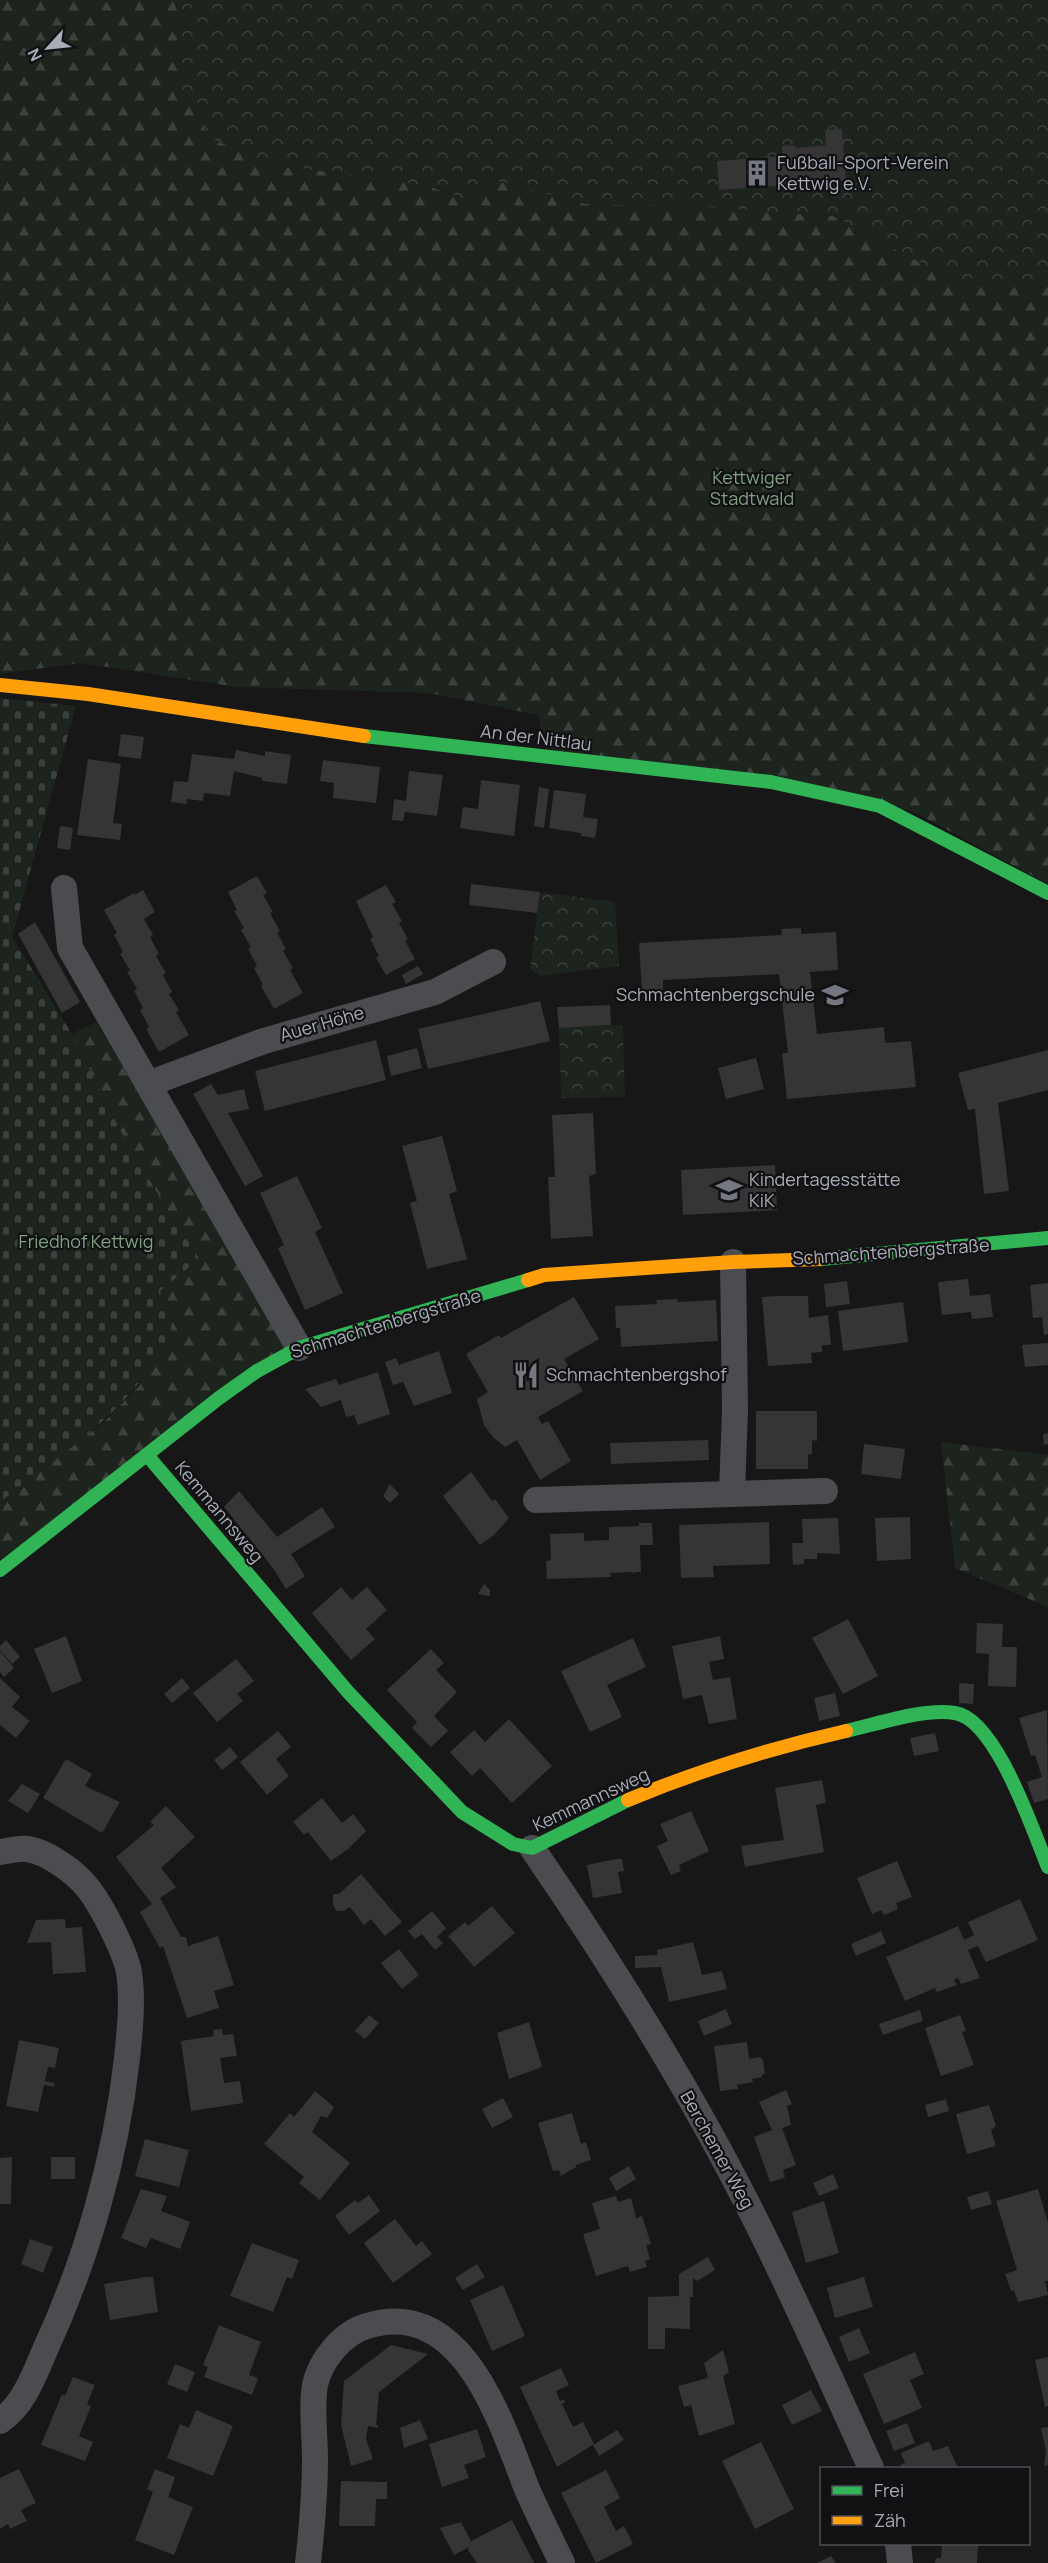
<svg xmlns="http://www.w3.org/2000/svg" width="1048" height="2563" font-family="Manrope,sans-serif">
<defs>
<pattern id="forest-firs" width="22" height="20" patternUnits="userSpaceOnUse" patternTransform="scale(1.5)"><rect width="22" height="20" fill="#1d241e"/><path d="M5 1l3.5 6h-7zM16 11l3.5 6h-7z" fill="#3b413d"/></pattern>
<pattern id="cemetery-stones" width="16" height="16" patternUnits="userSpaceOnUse" patternTransform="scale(1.5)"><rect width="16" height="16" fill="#1d241e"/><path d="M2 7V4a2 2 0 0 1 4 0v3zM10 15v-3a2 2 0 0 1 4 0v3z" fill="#3b413d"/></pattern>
<pattern id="park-crowns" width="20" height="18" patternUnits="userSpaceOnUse" patternTransform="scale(1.5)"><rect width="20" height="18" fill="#1d241e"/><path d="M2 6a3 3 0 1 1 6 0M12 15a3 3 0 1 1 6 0" fill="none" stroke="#3b413d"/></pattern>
</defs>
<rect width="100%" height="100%" fill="#171717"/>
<path fill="url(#forest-firs)" d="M0,0H176L183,94L474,203L494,180L587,204L692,206L833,216L957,282L1048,287V884L912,811L545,748L538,715L429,693L237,687L81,663L0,674Z
M96,1022L289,1345L0,1560V1502L103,1423L140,1385L159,1291L128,1146L72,1034Z
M941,1442L1048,1455V1607L955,1568Z"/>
<path fill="url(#cemetery-stones)" d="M0,698L76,706L12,937L72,1034L128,1146L199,1259L160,1291L174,1326C140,1405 66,1451 0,1502Z"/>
<path fill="url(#park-crowns)" d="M176,0H1048V287L957,282L833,216L692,206L587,204L494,180L474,203L431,186L268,164L210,138L183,94Z
M540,892L615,902L619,966L540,976L530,969Z
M623,1025L625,1097L561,1098L559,1028Z"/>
<path fill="#353536" d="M842,129L846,181L719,190L717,161L783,156L782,146L795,145V148L826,145L825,130Z
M121,734L144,737L141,759L118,756Z
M236,750L265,756V751L291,755L287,784L262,781V778L234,771L230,796L204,793L203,801L187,799L186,804L171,802L174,781L188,782L192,754L234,759Z
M88,759L121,764L113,823L122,824L120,840L77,835Z
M323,760L380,767L376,803L333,798L334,783L320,781Z
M409,771L443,775L437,816L405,812L403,821L392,820L394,799L406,801Z
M481,780L520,785L514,836L460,828L463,807L478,809Z
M539,787L549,789L544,828L534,826Z
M554,790L586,794L583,817L598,819L595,838L581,836V833L549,828Z
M60,826L73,828L70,850L57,848Z
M257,876L267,893L263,895L273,912L270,913L280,931L277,933L286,949L283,951L293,968L290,970L303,993L274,1009L261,986L263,985L254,968L257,966L248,949L251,947L241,930L244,928L234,911L237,910L228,892Z
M471,884L540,892L537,913L469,905Z
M386,885L396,902L392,904L402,921L399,923L408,939L405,941L415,959L386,975L376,958L379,956L370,939L373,937L356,901Z
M143,890L155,912L144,919L153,935L150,937L159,954L156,956L166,973L163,975L172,992L169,994L179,1010L176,1012L189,1035L159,1052L146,1029L149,1027L140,1010L143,1008L134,991L137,989L127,972L130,970L120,954L123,952L114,935L117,933L104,910L134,893L135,895Z
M35,922L80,1002L62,1013L18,934Z
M801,928V934L836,932L838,970L810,972L817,1034L884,1027L885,1043L911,1041L916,1087L787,1099L782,1053H788L779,974L663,980V990L642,992L639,943L782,935L781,929Z
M418,966L423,974L406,984L402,975Z
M540,1001L550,1041L428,1069L418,1029Z
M610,1005L611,1025L559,1028L557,1007Z
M376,1040L386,1080L265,1111L255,1071Z
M417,1048L422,1068L391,1076L387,1056Z
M1048,1050V1090L998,1103L1009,1191L984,1194L975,1109L968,1110L958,1073Z
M756,1058L764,1089L726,1099L718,1068Z
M211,1084L218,1095L244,1089L249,1109L228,1113L263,1176L245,1186L193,1094Z
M593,1113L596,1174L589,1176L593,1236L551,1239L548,1177H555L552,1115Z
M442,1136L457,1191L449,1194L467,1259L427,1269L410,1203L417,1201L402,1146Z
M775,1165L777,1210L683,1215L681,1170Z
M297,1176L322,1228L315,1232L343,1293L305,1310L278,1248L284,1245L260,1193Z
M968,1279L970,1296L990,1294L993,1317L972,1319L971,1312L942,1315L938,1282Z
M847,1281L850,1304L826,1307L824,1284Z
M1048,1283V1334L1044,1335L1042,1317L1033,1318L1030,1285Z
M777,1296H808L809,1318L828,1315L831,1345H822V1352L811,1353L812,1363L768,1366L762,1297Z
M574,1297L599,1339L564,1359L583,1391L538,1417L542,1424L548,1421L571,1461L540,1480L517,1440L505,1447L493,1437L484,1425L477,1399L488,1392L466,1354L499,1335L501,1338Z
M677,1299L678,1302L716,1300L718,1341L621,1347L620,1328H616L615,1306L657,1304L656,1300Z
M903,1302L908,1342L843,1351L838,1311Z
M1048,1343V1365L1025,1367L1022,1345Z
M439,1351L452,1393L414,1406L403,1382L393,1385L385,1362L396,1358L399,1365Z
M378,1372L390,1414L358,1425L354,1415L346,1417L341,1400L321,1407L305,1389L336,1379L339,1385Z
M756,1411H817V1441L812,1440V1454L808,1455V1469H756Z
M1048,1433V1444L1044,1445L1043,1434Z
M708,1440L709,1460L611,1464L610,1443Z
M864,1444L905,1449L901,1479L861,1474Z
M471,1472L492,1501L495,1499L509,1518L494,1535L480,1545L443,1496Z
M390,1484L399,1494L390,1503L383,1496Z
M239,1491L277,1537L322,1507L335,1527L291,1554L305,1576L286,1589L273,1568L224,1507Z
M910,1517L911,1559L877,1561L875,1518Z
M838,1518L840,1554L817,1553V1559H804V1564L793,1565L792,1543H803L802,1519Z
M769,1522L770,1564L713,1566L714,1577L681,1578L679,1525Z
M639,1523H652L653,1545H640L641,1572H635V1574L632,1572L610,1573L611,1577L547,1579L546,1561L551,1560L550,1534L584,1533V1541L609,1540V1527L639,1526Z
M484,1584L490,1590V1596L478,1594Z
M341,1587L352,1600L367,1587L387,1610L366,1629L375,1639L351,1660L312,1613Z
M848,1619L878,1676L843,1694L812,1638Z
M977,1623L1003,1624L1002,1647H1017L1016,1687L988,1686L989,1654L976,1653Z
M66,1636L82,1681L52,1693L34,1649Z
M720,1636L724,1659L709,1662L713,1680L730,1677L737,1719L709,1724L702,1695L683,1699L672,1646Z
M633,1638L646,1667L607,1685L622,1717L590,1732L561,1671Z
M6,1640L20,1657L12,1664L0,1650V1646Z
M431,1649L444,1663L436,1670L457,1692L434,1716L448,1731L431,1747L412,1728L417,1722L387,1690Z
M0,1651L14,1668L4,1677L0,1672Z
M236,1659L254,1681L237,1694L243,1701L217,1722L193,1693Z
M0,1678L20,1697L12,1707L30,1721L16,1738L0,1725Z
M182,1678L190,1688L172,1703L164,1694Z
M959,1683L974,1684L973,1704L959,1703Z
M835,1693L840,1716L819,1721L814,1698Z
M1047,1710L1048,1799L1034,1803L1027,1782L1042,1777L1035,1755L1031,1756L1019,1718Z
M509,1719L552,1766L512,1803L480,1768L472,1776L450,1752L474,1730L485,1742Z
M278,1731L291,1747L276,1759L289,1776L267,1795L240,1762Z
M935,1733L939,1751L914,1756L910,1738Z
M230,1747L238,1757L222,1770L214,1760Z
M66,1759L92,1774L85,1786L120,1802L102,1833L43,1798Z
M822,1780L826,1803L816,1805L824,1852L745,1867L741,1846L784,1840L775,1788Z
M22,1784L40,1794L28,1813L8,1801Z
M322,1798L342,1823L353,1814L366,1831L348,1849L331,1861L308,1832L304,1835L293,1822Z
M166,1806L195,1837L161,1868L176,1887L160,1898L181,1937H186L188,1946L218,1936L234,1985L214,1991L219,2008L187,2018L163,1946L160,1948L140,1912L152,1904L116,1857L154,1825L150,1822Z
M691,1811L709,1851L679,1865L681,1871L671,1875L657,1846L668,1841L660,1824Z
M616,1859H622L624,1871L618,1872L622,1893L593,1898L587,1865Z
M897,1861L912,1897L896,1903L898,1909L884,1915L881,1910L872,1914L857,1878Z
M361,1874L402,1922L385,1936L371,1919L364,1925L350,1907L344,1911H337L333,1905V1894H339Z
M1020,1899L1038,1940L986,1962L978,1946L968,1950L980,1978L961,1984L958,1978L954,1980L957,1985L937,1992L935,1988L905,2001L886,1957L958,1926L964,1940L974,1935L968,1922Z
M492,1906L515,1933L474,1967L448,1936L465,1922L468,1926Z
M432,1911L446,1928L437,1937L443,1943L435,1950L422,1934L415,1939L408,1931Z
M65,1919L66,1928L82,1927L86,1972L53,1974L51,1942L27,1943L36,1920Z
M881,1931L886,1943L856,1956L851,1944Z
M693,1942L702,1975L722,1971L727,1989L669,2002L661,1967L635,1968V1956L658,1955L657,1950Z
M399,1949L419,1975L402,1989L381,1963Z
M726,2009L732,2024L704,2036L698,2021Z
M920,2010L923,2021L883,2035L879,2024Z
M369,2015L379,2023L365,2039L355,2031Z
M960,2015L966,2031L962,2032L974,2065L941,2076L925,2028Z
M529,2022L542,2067L509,2079L497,2033Z
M222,2029L223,2035L233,2034L237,2056L220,2058L224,2083L240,2081L243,2103L191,2111L181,2041L214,2036L213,2030Z
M19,2040L59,2048L55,2068L48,2067L45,2081L55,2083L54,2087L44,2085L38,2112L6,2106Z
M747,2042L749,2059L760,2057L763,2060L765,2074H762V2077L752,2079L753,2082L737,2085L738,2089L720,2091L714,2046Z
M786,2090L792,2104L787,2106L791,2125L782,2128L796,2165L783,2170L785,2177L781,2179L770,2182L754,2137L772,2130L759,2102Z
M315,2091L334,2107L327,2118L321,2116L312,2132L350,2163L320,2200L299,2183L304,2177L264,2144L290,2113L294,2117Z
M503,2098L513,2117L492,2128L482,2109Z
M946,2099L949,2111L928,2117L925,2105Z
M989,2105L996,2126L991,2130L996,2146L967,2154L956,2114Z
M572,2113L581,2144L586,2142L591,2160L576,2165V2167L561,2176L559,2170L553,2171L538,2123Z
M145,2139L189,2150L179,2187L135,2176Z
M12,2157L11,2204H0V2158Z
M51,2157H75V2179H51Z
M629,2166L636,2179L616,2191L609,2178Z
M833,2174L839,2188L819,2196L813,2183Z
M141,2189L167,2196L161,2211L190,2222L180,2249L151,2238L146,2248L121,2238Z
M1038,2189L1048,2223V2281H1045L1048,2295L1018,2302L1014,2290L1011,2291L1005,2274L1017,2270L996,2201Z
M988,2191L992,2204L971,2210L967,2197Z
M369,2195L380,2211L349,2235L335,2216L355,2200L358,2203Z
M616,2196L618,2202L631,2198L636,2218L642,2216L651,2244L646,2245L650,2259L645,2261L647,2267L630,2272L628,2266L596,2276L583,2234L600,2229L592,2203Z
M824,2201L839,2253L806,2263L792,2212Z
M395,2219L416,2246L422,2241L432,2254L393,2283L364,2243Z
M30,2239L53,2247L43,2273L21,2264Z
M252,2243L299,2260L292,2279L287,2277L273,2312L230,2296Z
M708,2257L715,2270L697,2281L693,2278V2297H690V2329L665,2328V2349H648V2297L679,2296V2274Z
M477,2264L485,2277L463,2290L455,2278Z
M146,2277H153L158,2312L110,2320L104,2284Z
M864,2277L873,2307L835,2318L827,2288Z
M503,2285L525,2336L492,2351L470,2300Z
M219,2325L261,2342L249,2375L258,2378L252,2395L204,2377L208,2367L203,2365Z
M859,2328L870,2353L849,2362L839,2337Z
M391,2345L428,2354L379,2392L376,2425H378V2428L368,2426L366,2439L373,2459L351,2466L341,2425L344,2381Z
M723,2350L729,2372L723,2376L735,2424L699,2436L691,2405L684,2407L678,2386L708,2378L704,2363Z
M915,2352L924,2374L910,2380L922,2408L884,2424L863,2374Z
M1048,2357V2406L1045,2407L1035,2360Z
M175,2364L195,2372L187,2392L167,2384Z
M561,2368L569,2385L556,2391L560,2401L564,2399L565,2402L562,2404L573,2427L583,2422L594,2444L557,2467L520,2387Z
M73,2377L95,2385L87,2404L91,2406L79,2436L93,2442L85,2461L41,2445L62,2394L65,2396Z
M811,2390L822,2411L792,2425L782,2405Z
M196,2410L233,2426L213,2476L167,2458L180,2424L189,2428Z
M420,2420L428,2439L404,2448L400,2428Z
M907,2423L915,2443L894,2451L886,2431Z
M1048,2427V2465L1044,2466L1046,2451L1041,2428Z
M477,2429L486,2457L464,2465L469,2478L442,2487L429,2444Z
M617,2430L624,2440L599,2456L593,2445Z
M929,2441L933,2451L948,2446L958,2468H901L900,2465L905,2463L901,2453Z
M761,2442L794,2509L755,2529L722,2461Z
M19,2469L36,2503L21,2510L27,2521L10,2529L8,2524L0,2529V2478Z
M155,2469L175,2477L168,2497L193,2507L174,2555L135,2540L153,2492L147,2489Z
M606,2470L620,2498L604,2507L616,2531L624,2526L633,2544L596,2563L561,2493Z
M341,2481L387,2482V2499H376L375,2526H339Z
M512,2520L534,2563H477L468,2550L469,2547L454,2555L440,2528L461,2522L471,2541Z
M942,2544H978L977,2563H935L936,2558H941Z
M831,2556L836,2563H817Z"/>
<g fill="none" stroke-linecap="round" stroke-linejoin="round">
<path stroke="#4b4c50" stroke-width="26" d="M64,888L70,948L148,1084
M299,1348L148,1084L264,1041L435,992L493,962
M732,1492L735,1410L733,1262
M536,1500L825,1491
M532,1848C615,1969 693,2094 758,2225C798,2305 834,2387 871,2468
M0,1852C8,1851 19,1848 27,1849C46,1851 75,1872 87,1887C101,1904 125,1951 129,1972C133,2000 130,2030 127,2058C116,2157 87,2259 45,2350C34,2375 24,2405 0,2421
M898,2544L900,2563
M308,2563C312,2528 315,2494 315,2458C315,2438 311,2405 315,2385C320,2361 342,2333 367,2326C463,2296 501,2423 527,2489C538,2514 550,2538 562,2563"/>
<path stroke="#30b455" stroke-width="14" d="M364,736L771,782L880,806L1048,893
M821,1259L1048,1238
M147,1455L348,1692L462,1812L513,1844L532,1848L628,1800
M0,1570L219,1398L257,1371L299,1348L528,1280
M846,1731C878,1724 923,1708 955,1713C996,1719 1033,1831 1048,1867"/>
<path stroke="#ff9f0a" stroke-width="14" d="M0,685L88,694L364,736
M528,1280L544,1275L733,1262L821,1259
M628,1800C700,1770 771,1748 846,1731"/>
</g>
<defs>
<g id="building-bare" transform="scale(2.07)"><path d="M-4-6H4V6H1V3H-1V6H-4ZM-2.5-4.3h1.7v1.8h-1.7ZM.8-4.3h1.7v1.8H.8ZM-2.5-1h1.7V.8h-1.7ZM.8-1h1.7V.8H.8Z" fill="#757880" stroke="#111113" stroke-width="2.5" paint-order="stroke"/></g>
<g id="school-bare" transform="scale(2.07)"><path d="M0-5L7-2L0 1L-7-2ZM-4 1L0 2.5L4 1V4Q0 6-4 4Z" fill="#757880" stroke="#111113" stroke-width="2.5" paint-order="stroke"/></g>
<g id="restaurant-bare" transform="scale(2.07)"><path d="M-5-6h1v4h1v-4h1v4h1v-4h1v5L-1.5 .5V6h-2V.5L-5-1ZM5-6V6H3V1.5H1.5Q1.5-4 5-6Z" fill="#757880" stroke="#111113" stroke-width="2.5" paint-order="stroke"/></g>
</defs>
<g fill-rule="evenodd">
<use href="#building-bare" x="757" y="173"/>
<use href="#school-bare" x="835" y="995"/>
<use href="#school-bare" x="729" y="1190"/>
<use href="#restaurant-bare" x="526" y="1375"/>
</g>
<g text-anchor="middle" stroke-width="4.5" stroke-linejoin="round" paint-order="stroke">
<g font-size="18" fill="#a8adb8" stroke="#111113" text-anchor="start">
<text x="777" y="169">Fußball-Sport-Verein<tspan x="777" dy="21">Kettwig e.V.</tspan></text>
<text x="815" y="1001" text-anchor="end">Schmachtenbergschule</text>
<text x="749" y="1186">Kindertagesstätte<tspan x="749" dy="21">KiK</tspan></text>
<text x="546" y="1381">Schmachtenbergshof</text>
</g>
<g font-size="18" fill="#7fa381" stroke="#111113">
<text x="752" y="484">Kettwiger<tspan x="752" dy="21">Stadtwald</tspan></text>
<text x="86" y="1248">Friedhof Kettwig</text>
</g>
<g font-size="18" fill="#a8adb8" stroke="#111113">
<text transform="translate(536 738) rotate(7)" y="6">An der Nittlau</text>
<text transform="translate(322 1024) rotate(-16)" y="6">Auer Höhe</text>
<text transform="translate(891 1252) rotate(-4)" y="6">Schmachtenbergstraße</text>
<text transform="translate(386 1324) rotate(-17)" y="6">Schmachtenbergstraße</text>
<text transform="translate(219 1512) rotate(50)" y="6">Kemmannsweg</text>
<text transform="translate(591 1800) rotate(-25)" y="6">Kemmannsweg</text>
<text transform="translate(717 2150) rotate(61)" y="6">Berchemer Weg</text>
</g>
</g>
<rect x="820" y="2467" width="210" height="78" fill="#111113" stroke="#4d4f55" stroke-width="1.5"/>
<rect x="832" y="2486" width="30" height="9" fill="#30b455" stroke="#4d4f55" stroke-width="1.5"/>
<text x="874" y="2497" font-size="18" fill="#a8adb8">Frei</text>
<rect x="832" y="2516" width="30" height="9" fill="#ff9f0a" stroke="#4d4f55" stroke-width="1.5"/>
<text x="874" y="2527" font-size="18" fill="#a8adb8">Zäh</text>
<g transform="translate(48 48) rotate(243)" stroke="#111113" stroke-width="4.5" paint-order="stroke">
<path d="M0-4.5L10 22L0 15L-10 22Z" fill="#a8adb8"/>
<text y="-9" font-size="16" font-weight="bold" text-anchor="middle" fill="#a8adb8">N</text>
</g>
</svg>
